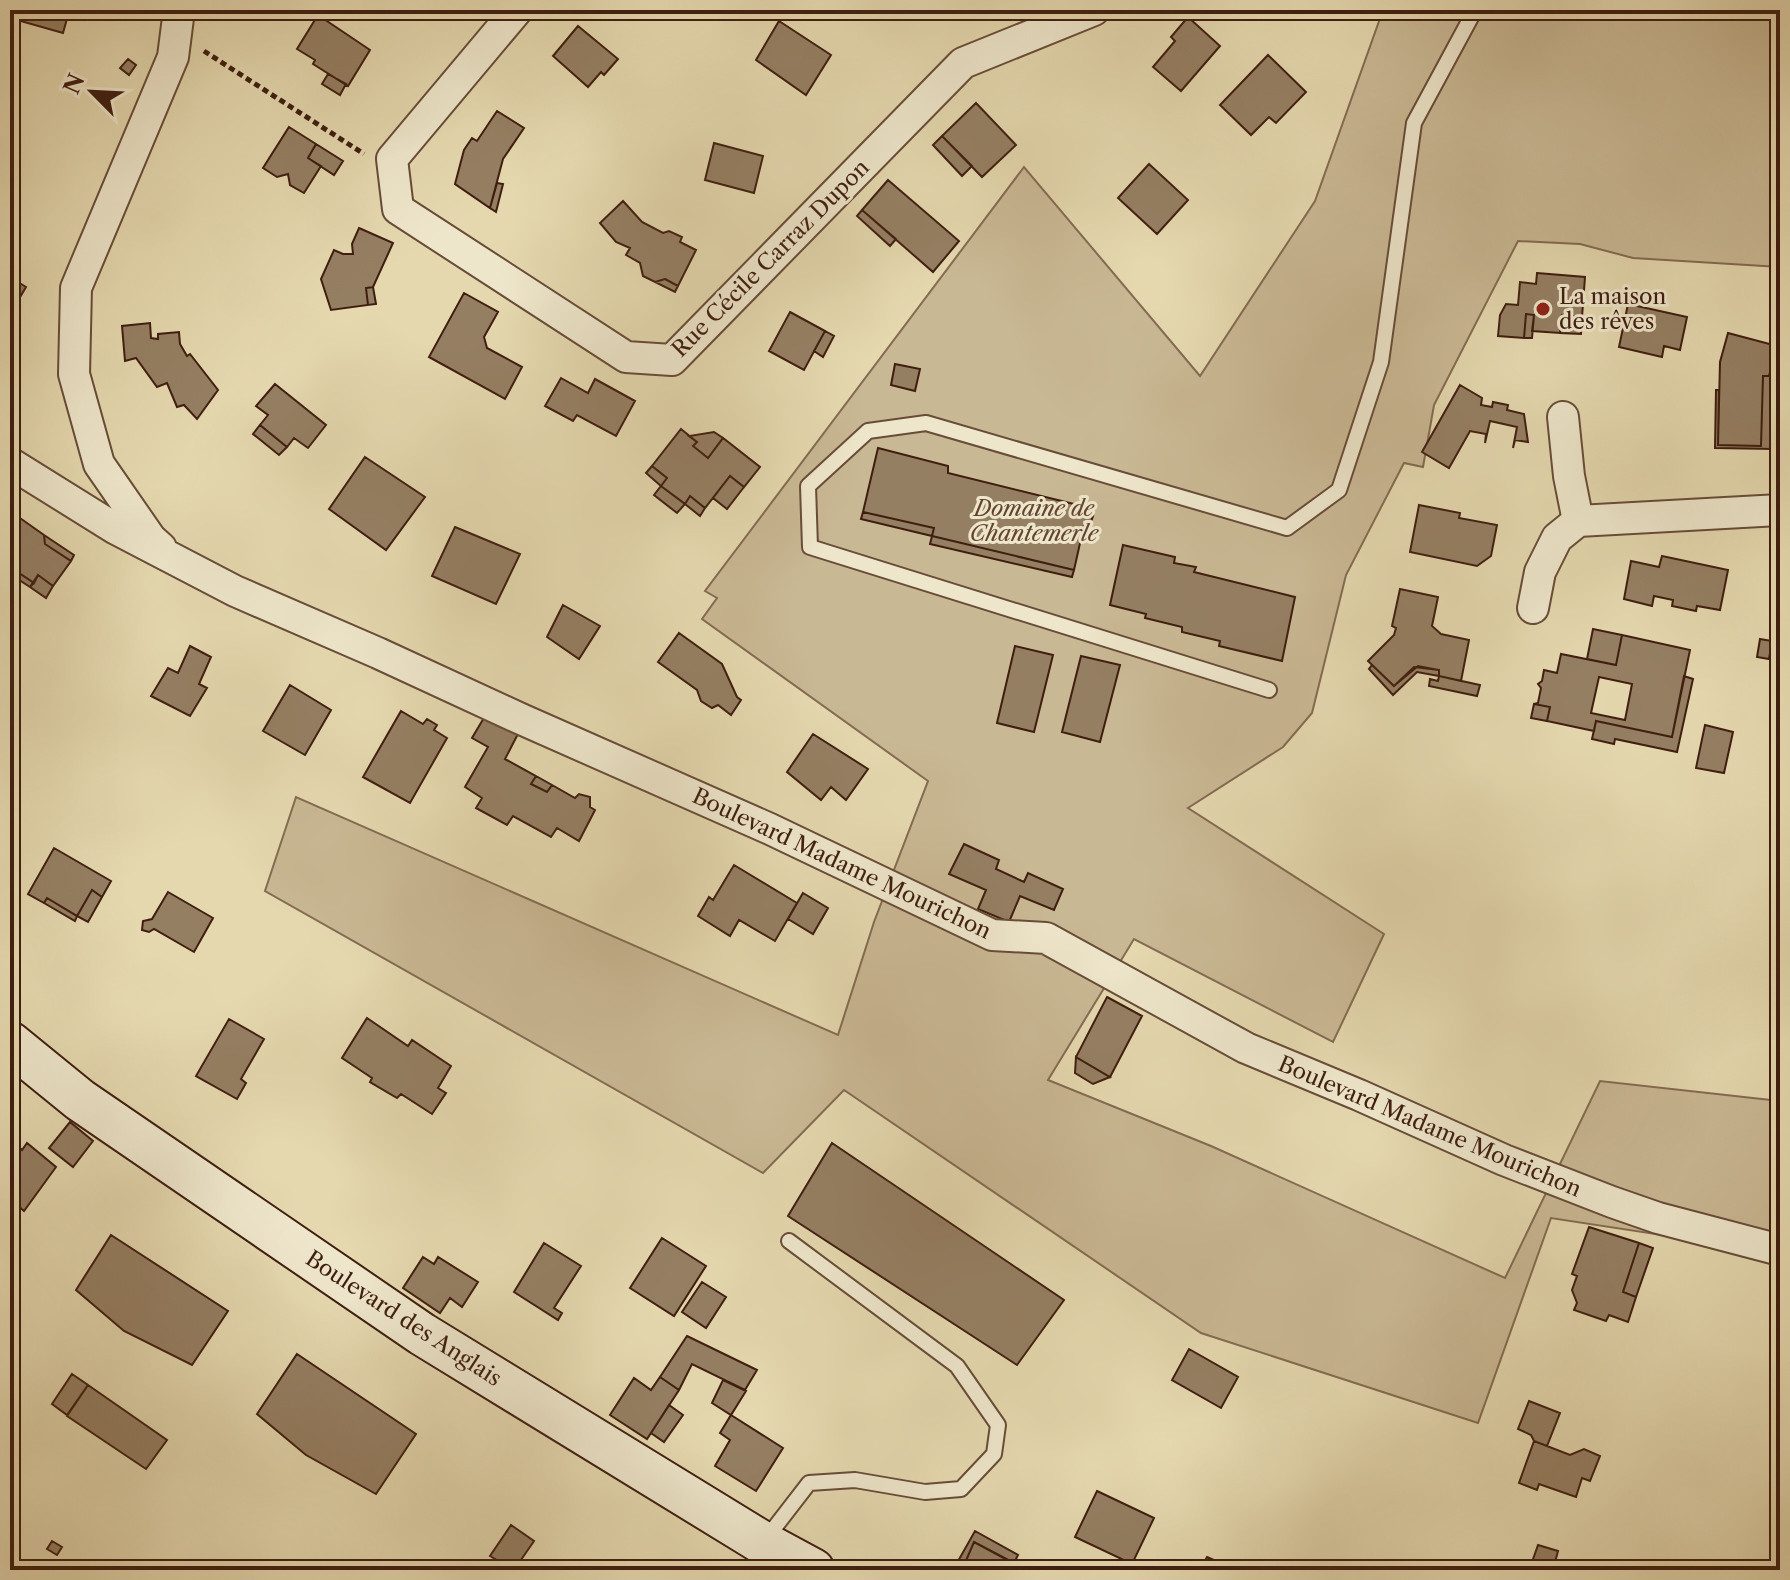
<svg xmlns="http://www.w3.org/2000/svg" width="1790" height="1580" font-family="'Libre Caslon Text',serif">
<rect width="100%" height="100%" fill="#e5d8af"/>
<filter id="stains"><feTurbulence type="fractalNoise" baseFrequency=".0025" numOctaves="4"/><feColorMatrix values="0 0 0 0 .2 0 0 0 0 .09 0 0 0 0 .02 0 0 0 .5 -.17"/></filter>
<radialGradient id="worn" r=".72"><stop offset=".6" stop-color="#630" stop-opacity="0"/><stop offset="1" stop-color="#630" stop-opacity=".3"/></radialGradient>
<path fill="#c9b894" stroke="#846b52" stroke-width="2" d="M1383,10H1780V267L1633,258L1580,244L1518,241L1434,405L1423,467L1404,463L1346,575L1312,713L1283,747L1188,808L1384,934L1333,1042L1134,939L1048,1080L1211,1146L1505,1278L1600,1081L1780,1101V1253L1551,1218L1478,1423L1201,1333L844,1090L763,1173L265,891L296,797L838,1035L874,922L928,781L702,619L717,598L705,591L1024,167L1200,376L1315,201Z"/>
<path fill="#957f63" stroke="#3f1e10" stroke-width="2" fill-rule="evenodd" d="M10,10H87L84,20L68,15L63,33L10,18Z
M318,15L370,50L348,86L313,64L315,60L297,49Z
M1188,17L1220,46L1181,91L1153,67L1175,41L1171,37Z
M779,21L831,55L806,95L756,60Z
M578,26L618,59L604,75L601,72L588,87L553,56Z
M1268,55L1306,92L1276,123L1269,117L1251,135L1220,105Z
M128,59L136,65L129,75L120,68Z
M328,74L346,84L340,95L322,84Z
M976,103L1016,145L982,177L942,136Z
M497,111L524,128L503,159L490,208L455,184L464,150L472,138L477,141Z
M289,127L316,144L308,158L321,166L304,193L290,185L288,174L277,177L263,168Z
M942,136L972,166L962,176L933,145Z
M714,143L763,156L754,193L705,180Z
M316,144L343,161L334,175L308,158Z
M1149,164L1188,200L1157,234L1118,198Z
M888,180L959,241L933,272L862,210Z
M497,183L503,184L496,212L490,208Z
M623,201L642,222L663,233L669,231L682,237L680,242L696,250L678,286L665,279L655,282L643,276L640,263L626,255L630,248L616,242L600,223Z
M862,210L896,239L890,246L857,216Z
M359,228L393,243L373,287L366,288L368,305L331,310L321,279L334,250L343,254H353L352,244Z
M1537,273L1585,277L1582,317L1562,315L1560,333L1532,331L1534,315L1526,314L1524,338L1498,336L1500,315L1506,304L1518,305L1520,282L1536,284Z
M10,277L26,287L10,314Z
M665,279L678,286L675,292L655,282Z
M373,287L376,304L368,305L366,288Z
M464,293L498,312L484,337L487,348L522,367L505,399L429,357Z
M1628,304L1687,317L1680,350L1664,346L1662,357L1619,347Z
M790,312L825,331L804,370L769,351Z
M1526,314L1534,315L1532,338H1524Z
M1562,315L1582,317L1581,334L1560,333Z
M150,323L151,338L158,339V334L179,332L180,344L187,356L190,354L218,390L197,419L184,405L177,407L167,383L157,387L136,358L125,361L122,326Z
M825,331L834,336L823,357L814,351Z
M1728,333L1777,346L1769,376H1763L1761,446L1718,445L1720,362Z
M1777,346L1780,347V354L1774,375L1773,449L1715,448L1716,390H1719L1718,445L1761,446L1763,376H1769Z
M895,364L920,369L915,391L891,385Z
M561,378L588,393L595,379L635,401L616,436L577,415L573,421L545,406Z
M275,384L326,425L308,448L294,438L287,447L260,425L268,415L256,406Z
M1460,385L1482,398L1481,405L1492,407L1493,402L1508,405L1507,410L1524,414L1528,442L1515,440L1513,448L1517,427L1490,421L1485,443L1486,434L1470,431L1449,468L1422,452Z
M260,425L287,447L279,455L253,434Z
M681,429L697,442L693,446L708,458L723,438L760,467L744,487L730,476L705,508L690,496L685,504L661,486L667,478L652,466Z
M714,432L723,438L708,458L693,446L697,442L689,436Z
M878,448L948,466V473L1090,508L1089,510L1094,513L1091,522L1085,521L1074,570L932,536L934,528L863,512Z
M365,457L425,497L386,550L329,509Z
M652,466L667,478L661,486L646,473Z
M730,476L744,487L727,509L713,498Z
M661,486L685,504L677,513L654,495Z
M690,496L705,508L700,516L685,504Z
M1419,505L1460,513L1459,518L1497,525L1491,556L1477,566L1410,552Z
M10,511L44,535L45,544L71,561L53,586L38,575L34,583L10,567Z
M863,512L934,528L932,536L861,519Z
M455,527L520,554L496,604L432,576Z
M44,535L74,555L71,561L45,544Z
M932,536L1074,570L1072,577L930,544Z
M1123,545L1175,557L1174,563L1196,567L1194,572L1295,597L1282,661L1219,646L1220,641L1182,632V627L1145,618L1146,614L1110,605Z
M1662,556L1728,570L1720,610L1697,606L1696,611L1672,606L1673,600L1654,596L1652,606L1624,599L1631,561L1659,567Z
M10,567L34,583L30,587L10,574Z
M38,575L53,586L46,598L30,587Z
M1400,589L1438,597L1432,626L1441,634L1469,640L1461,681L1439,676V670L1418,666L1394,686L1368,661L1394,635L1396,628L1392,626Z
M563,605L600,626L579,659L547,637Z
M1593,629L1622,635L1616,665L1587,659Z
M679,633L722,664L737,697L741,700L731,715L718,705L712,708L701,701L697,690L658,662Z
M1622,635L1690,650L1672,737L1596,721L1594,731L1547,721L1550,707L1534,704L1538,703L1541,688L1538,684L1542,681L1544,670L1557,673L1561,654L1616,665ZM1599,677L1632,684L1625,720L1591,713Z
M1760,639L1772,641L1769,659L1757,657Z
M190,646L211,657L199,684L207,688L190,716L151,696L168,668L178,673Z
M1015,646L1053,655L1034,732L997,723Z
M1081,656L1120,665L1100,742L1062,732Z
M1372,665L1394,686L1414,667L1439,670V676L1417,672L1393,695L1369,669Z
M1439,676L1480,685L1477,696L1429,686L1430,679L1438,681Z
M1684,676L1693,679L1677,752L1615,739L1614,744L1592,739L1596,721L1672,737Z
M290,685L331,710L305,755L263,731Z
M1534,704L1550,707L1547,721L1531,718Z
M401,711L423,724L427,719L437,725L434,730L447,738L410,803L363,777Z
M485,716L519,732L505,759L536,776L531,784L547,792L552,785L575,798L579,794L590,797V807L595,810L579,841L557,828L551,837L513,816L507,825L476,808L482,798L465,787L488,747L472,738Z
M1705,725L1733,732L1724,773L1696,768Z
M813,734L868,769L846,800L831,787L821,800L787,772Z
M536,776L552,785L547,792L531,784Z
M964,844L999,860L996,869L1024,882L1028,873L1063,889L1054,910L1020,896L1009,922L978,909L986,890L949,874Z
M54,848L111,881L102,897L92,890L77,916L47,898L44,903L28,894Z
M734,865L797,903L775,941L739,920L730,936L698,916L709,897L713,900Z
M92,890L102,897L88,922L77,916Z
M168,892L213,918L194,952L154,929L149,932L142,930L143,921L152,919Z
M803,893L828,908L813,934L788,919Z
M47,898L77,916L75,921L44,903Z
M1107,997L1142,1016L1110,1077L1076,1057Z
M367,1018L408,1046L412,1040L451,1066L438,1088L446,1093L432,1114L401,1094L397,1098L370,1082L372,1078L342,1058Z
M229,1019L264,1039L241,1079L246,1083L237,1099L196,1076Z
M1076,1057L1110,1077L1093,1084L1075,1073Z
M70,1122L93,1141L73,1167L49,1148Z
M10,1139L22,1150L27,1143L56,1167L24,1211L10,1199Z
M832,1143L1064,1300L1017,1365L788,1216Z
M1589,1227L1639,1243L1623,1292L1636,1297L1628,1322L1609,1315L1606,1321L1574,1310L1577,1303L1572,1290L1577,1276L1572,1274Z
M111,1235L228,1311L192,1365L124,1331L76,1290Z
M662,1238L706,1266L674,1316L630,1288Z
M544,1243L581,1266L554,1308L562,1313L558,1320L514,1292Z
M1639,1243L1653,1248L1636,1297L1623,1292Z
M423,1257L434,1264L438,1257L478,1282L462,1307L450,1298L440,1313L403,1288Z
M702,1282L726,1297L706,1328L682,1312Z
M687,1336L757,1370L745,1390L692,1364L679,1390L660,1377Z
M1189,1349L1238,1377L1221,1408L1172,1380Z
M297,1354L416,1434L376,1494L306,1455L257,1414Z
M72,1374L88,1385L67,1415L52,1404Z
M660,1377L679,1390L647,1439L610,1415L634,1378L651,1390Z
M723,1380L746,1391L731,1415L712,1403Z
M88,1385L167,1440L146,1469L67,1416Z
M1529,1401L1560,1413L1547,1446L1534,1441L1531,1435L1518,1429Z
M669,1405L683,1415L664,1442L651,1433Z
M731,1415L783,1448L756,1491L715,1466L730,1440L720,1433Z
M1534,1441L1570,1455L1584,1449L1600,1456L1590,1481L1582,1478L1576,1497L1539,1484L1537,1490L1519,1483Z
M1097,1491L1154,1518L1132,1564L1075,1537Z
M511,1525L534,1541L514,1570L490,1556Z
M975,1531L1018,1555L1014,1563L974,1542L962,1570H953Z
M52,1541L62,1547L57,1555L47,1549Z
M974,1542L1015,1564L1012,1570H962Z
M1538,1545L1558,1551L1553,1570L1531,1565Z
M1207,1557L1236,1570H1200Z"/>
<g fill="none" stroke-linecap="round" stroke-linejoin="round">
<g stroke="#684c38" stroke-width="18">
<path id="lane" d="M1269,690L810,547L808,486L868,431L926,423L1287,528L1339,490L1381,362L1414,123L1475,10
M765,1540L809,1483L855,1480L925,1492L961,1489L994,1454L998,1425L957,1366L789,1241"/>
</g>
<g stroke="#684c38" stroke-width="34">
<path id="street" d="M517,10L392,159L398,209L626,357L672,360L963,63L1094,10
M1563,417L1569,476L1578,521L1780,510
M10,463L116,529L235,591L378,653L521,719L770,829L992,935L1046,938L1246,1048L1359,1095L1504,1160L1612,1202L1658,1218L1780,1250
M161,548L151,539L99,464L74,374L76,288L173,57L179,10
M1533,608L1540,572L1557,538L1578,521"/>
</g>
<g stroke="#3f1e10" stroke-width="46">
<path id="secondary" d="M10,1043L80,1100L422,1334L763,1543L813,1570"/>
</g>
<path stroke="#3f1e10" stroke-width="5" stroke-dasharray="6 4" stroke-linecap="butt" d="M204,51L364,154"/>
<use href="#lane" stroke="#eee6cb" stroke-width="14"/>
<use href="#street" stroke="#eee6cb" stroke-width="30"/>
<use href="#secondary" stroke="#eee6cb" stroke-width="42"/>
</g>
<circle fill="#8f2418" stroke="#eee6cb" stroke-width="3" cx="1543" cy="309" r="8"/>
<g text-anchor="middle" stroke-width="6" stroke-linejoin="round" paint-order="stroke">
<g font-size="22" fill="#3f1e10" stroke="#eee6cb">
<text transform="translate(770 258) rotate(-45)" y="8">Rue Cécile Carraz Dupon</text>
<text transform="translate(842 863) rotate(25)" y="8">Boulevard Madame Mourichon</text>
<text transform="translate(1430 1126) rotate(23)" y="8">Boulevard Madame Mourichon</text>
<text transform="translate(404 1318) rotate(33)" y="8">Boulevard des Anglais</text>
</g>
<g font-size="22" fill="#3f1e10" stroke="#eee6cb" text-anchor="start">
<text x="1559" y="304">La maison<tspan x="1559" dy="25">des rêves</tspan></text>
</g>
<g font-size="22" font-style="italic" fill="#624431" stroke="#eee6cb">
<text x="1034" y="516">Domaine de<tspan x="1034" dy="25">Chantemerle</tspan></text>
</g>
</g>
<rect width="1790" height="1580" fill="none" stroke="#e5d8af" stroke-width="40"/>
<rect x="12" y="12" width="1766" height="1556" fill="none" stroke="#3f1e10" stroke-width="4"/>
<rect x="20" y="20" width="1750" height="1540" fill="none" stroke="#3f1e10" stroke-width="2"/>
<g transform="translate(92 92) rotate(294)" stroke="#eee6cb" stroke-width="6" paint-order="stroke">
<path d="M0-6L14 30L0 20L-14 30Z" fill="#3f1e10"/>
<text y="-12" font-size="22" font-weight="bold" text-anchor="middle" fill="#3f1e10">N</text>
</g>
<rect width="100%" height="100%" filter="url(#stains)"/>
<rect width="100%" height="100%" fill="url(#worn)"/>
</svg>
